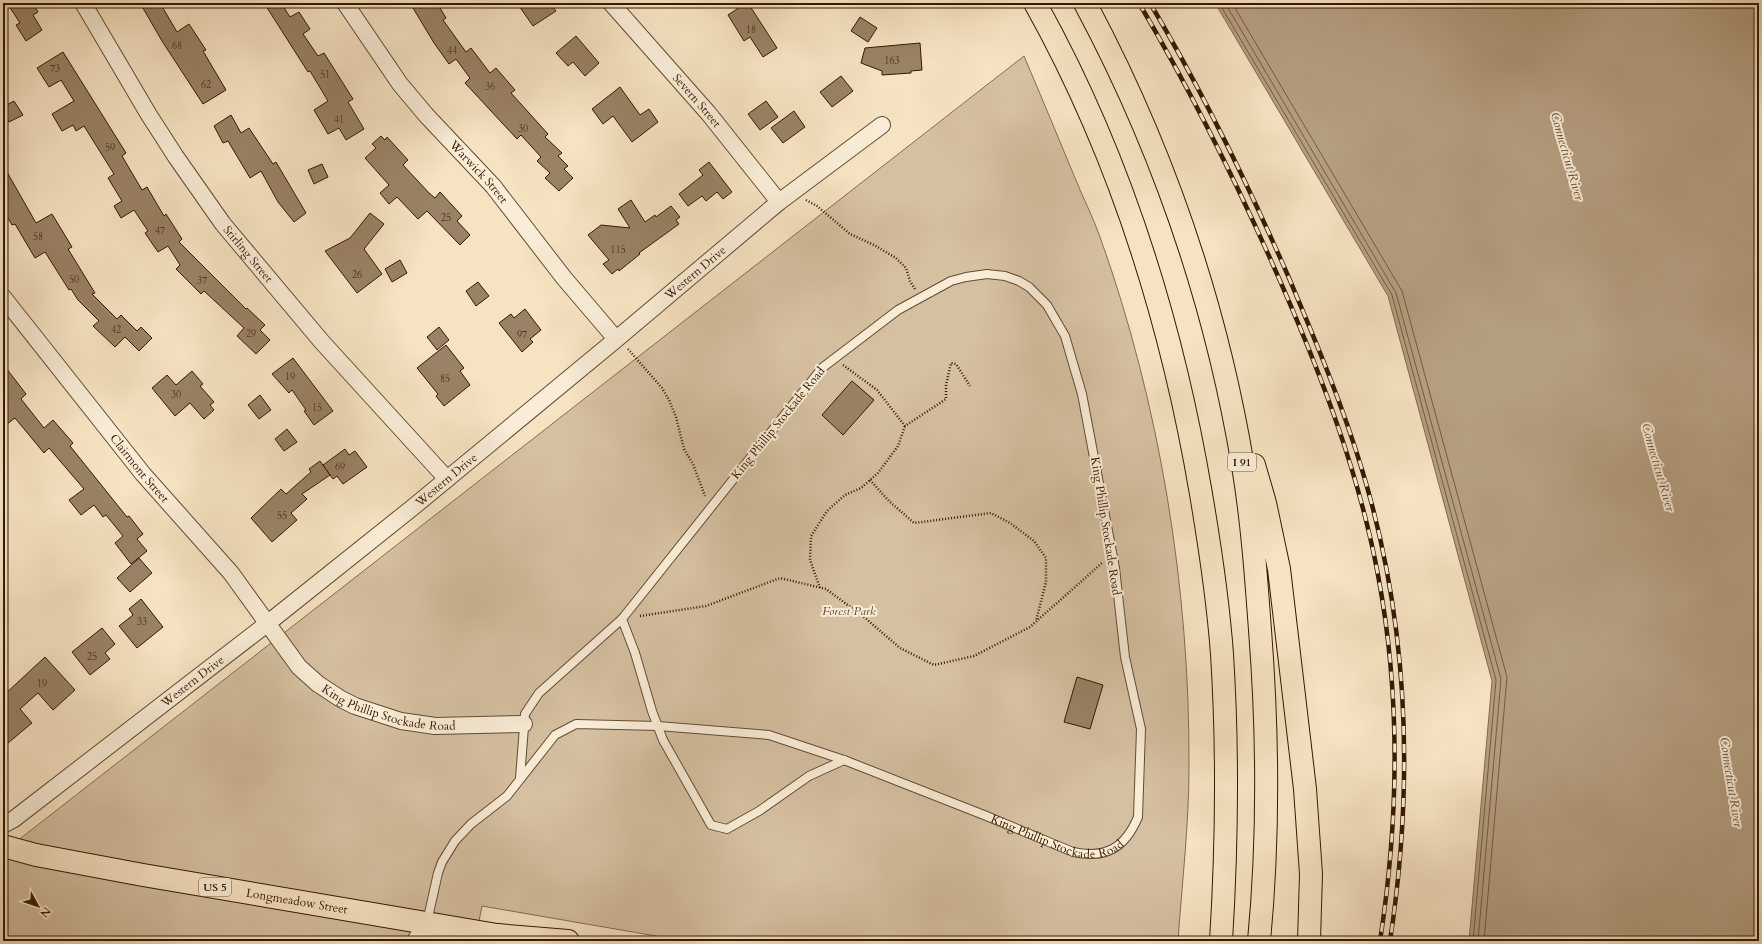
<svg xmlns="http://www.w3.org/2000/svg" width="1762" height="944" font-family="Cardo,serif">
<rect width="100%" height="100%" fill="#f6e3c2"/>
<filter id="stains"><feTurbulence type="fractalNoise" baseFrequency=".005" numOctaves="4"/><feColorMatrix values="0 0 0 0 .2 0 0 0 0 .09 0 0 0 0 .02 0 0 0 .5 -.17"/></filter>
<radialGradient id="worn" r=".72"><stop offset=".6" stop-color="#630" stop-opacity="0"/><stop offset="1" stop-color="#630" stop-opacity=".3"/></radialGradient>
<path fill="#d5c0a1" stroke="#846c51" d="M1024,56C1041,96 1058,137 1075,178C1083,198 1093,217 1100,237C1160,404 1190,590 1189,767C1189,825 1182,883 1178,941H685L482,906L475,941H3V852Z"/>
<path fill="#b49e80" stroke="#81684d" d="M1215,3H1759V941H1469L1492,681L1388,296Z"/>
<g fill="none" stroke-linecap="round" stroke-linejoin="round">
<path stroke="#745b40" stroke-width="1" d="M1219,3L1392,295L1496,680L1473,941
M1225,3L1396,293L1501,679L1478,941
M1232,3L1402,291L1507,677L1484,941"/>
</g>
<path fill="#998265" stroke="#341801" d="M7,3H33L38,12L33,15L42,30L26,41L16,25L20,23Z
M140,3H160L177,32L189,24L206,50L203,51L226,90L203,104L162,41Z
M264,3H281L290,17L299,12L310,29L303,34L318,56L324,53L353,99L348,102L364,129L346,140L339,128L328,134L314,110L328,101L310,71L308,72Z
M410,3H437L446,18L443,20L466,52L471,48L490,73L496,68L515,90L511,93L548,134L545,137L562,153L558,156L568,166L564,169L573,178L559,191L545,178L550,173L537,161L541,157L521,135L517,139L465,83L470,78L456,59L449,64L434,43Z
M517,3H550L556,11L533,26Z
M746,3H748L777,48L763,57L750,37L744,41L728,15Z
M860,17L877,28L868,42L851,31Z
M576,36L599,63L585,76L573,62L568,66L556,53Z
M920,43L922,70L911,71V73L882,75V71L861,63L865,48Z
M63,52L126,153L122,156L142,190L147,187L164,216L166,214L182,239L179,242L246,309L247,308L265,325L260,330L270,340L256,354L237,336L244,328L204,291L201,294L176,269L180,265L168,246L158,252L145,233L148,231L134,210L121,218L114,206L122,201L108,178L114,174L84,126L76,131L73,125L62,131L52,114L74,101L61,80L49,87L37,68Z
M841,76L853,91L832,107L820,92Z
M620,87L640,115L649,109L658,122L632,142L613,116L603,124L592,109Z
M14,101L23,115L9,122L3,112V107Z
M766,101L778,117L760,130L748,114Z
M794,111L805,127L783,143L771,128Z
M231,115L241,133L249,128L273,164L276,162L306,213L294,222L278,202L261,171L250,178L228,141L223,143L214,126Z
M381,136L385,140L387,137L408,160L403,165L429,193L435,198L440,192L462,216L457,221L470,235L460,245L427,211L418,219L397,197L389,204L380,193L389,185L365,158L376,148L372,144Z
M709,162L732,192L723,199L717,192L706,201L702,196L688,206L679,194L703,175L699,170Z
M322,164L328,177L314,184L308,170Z
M3,165L36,223L52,214L72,247L68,249L95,293L92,294L117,319L121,315L137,331L141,327L152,338L139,351L125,337L115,347L93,326L99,321L78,300L71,289L69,290L45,252L35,258L15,224L12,225L3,209Z
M631,200L645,222L655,215L656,217L671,206L680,217L676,220L679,224L639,253L640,254L619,271L618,269L612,274L603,264L609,260L588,235L601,225L630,228L618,209Z
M370,213L384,224L364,249L382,274L357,293L325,251L350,238Z
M400,260L407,273L392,282L385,269Z
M478,282L489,296L476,306L466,291Z
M525,309L541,330L530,339L533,342L522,352L499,323L511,314L514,318Z
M439,327L449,340L437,350L427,337Z
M446,345L464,368L460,371L470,385L444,406L436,396L438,394L417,368Z
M293,358L333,411L314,425L304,411L306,410L292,390L289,393L272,374Z
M3,364L26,394L21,399L44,428L53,420L73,443L70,446L127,517L129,516L143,534L137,539L147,551L131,564L115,543L123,536L106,515L103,517L94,505L81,515L69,500L84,489L49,448L44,453L15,418L3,427Z
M192,371L203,384L200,386L214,402L210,405L214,410L204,419L190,403L175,416L152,388L167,375L176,385Z
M852,381L874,400L843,435L822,415Z
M260,395L271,410L259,419L248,405Z
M287,429L297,442L284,451L275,439Z
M345,449L349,455L355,451L367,467L343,484L337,476L333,479L323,465Z
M320,461L330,475L302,494L307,499L291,513L297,520L272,542L251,518L281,489L286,494L311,472L309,469Z
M139,558L152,573L130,592L117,578Z
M141,599L163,627L137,648L119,626L133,615L129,609Z
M102,628L115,644L105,653L110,659L90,675L72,652Z
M45,657L75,690L53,710L38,693L20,709L32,723L8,743L3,736V696Z
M1077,677L1103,685L1090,729L1064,722Z"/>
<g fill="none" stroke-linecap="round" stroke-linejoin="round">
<g stroke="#644b31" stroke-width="10">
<g id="lane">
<path d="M622,619L635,653L652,711L663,740L711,825L727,829L759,811L809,776L844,760"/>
<path id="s1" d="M427,922L438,873L442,862L455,841L471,824L507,796L555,735L576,724L658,726L769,735L844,760L984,815L1073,852C1106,859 1125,848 1138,817L1141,729L1125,657L1115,568L1082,394L1065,336L1047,305L1029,287L1019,281L1005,276L987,274L966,277L951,281L898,310L822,368L622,619L539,693L525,714L520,778"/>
</g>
</g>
<g stroke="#644b31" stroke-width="18">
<g id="street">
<path id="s2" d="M83,3L149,115L176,157L223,224L322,342L447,479"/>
<path id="s3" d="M345,3L400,84L426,115L493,186L564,278L616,339"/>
<path id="s4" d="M611,3L709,114L779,202"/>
<path id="s5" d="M3,297L143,474L231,573L299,667L318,684L341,699L355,706L401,721L435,726L524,724"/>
<path id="s6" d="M3,825L14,819L268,623L412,508L613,342L779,202L882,125"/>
<path d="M415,941L427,922L434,935L435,941"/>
</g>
</g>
<g stroke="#341801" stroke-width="24">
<g id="primary">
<path id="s7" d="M3,846L36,855L143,875L497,935"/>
</g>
</g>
<g stroke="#341801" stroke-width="24">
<path id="highway" d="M1035,3C1120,155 1172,323 1201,494C1210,547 1218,600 1222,654C1228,749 1227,845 1221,941
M1085,3C1162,147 1216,304 1243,466C1252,520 1256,575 1260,630C1268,734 1269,837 1259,941
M1254,465L1265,503L1279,569L1305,789L1311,874L1309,941
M497,935L568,941"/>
</g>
<path stroke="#341801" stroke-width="2.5" stroke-dasharray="1 2" stroke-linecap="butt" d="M806,200L817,206L850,234L874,245L896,258L906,268L910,281L915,289
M628,349L662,388L669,400L676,417L684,449L693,464L705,496
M843,365L877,390L905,426L946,399V385L951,363L956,364L970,386
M870,480L889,501L914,523L991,513L1010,523L1034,541L1046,558V582L1036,621
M820,588L810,560L811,536L827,511L845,495L861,488L878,473L898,446L905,426
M640,616L706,606L780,578L826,589L864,617L900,648L934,665L974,656L1030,627L1103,562"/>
<use href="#lane" stroke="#f9edd7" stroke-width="8"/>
<use href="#street" stroke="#f9edd7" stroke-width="16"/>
<use href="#primary" stroke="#f6e3c2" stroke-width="22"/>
<use href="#highway" stroke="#f6e3c2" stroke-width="22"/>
<g stroke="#341801" stroke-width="4.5">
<path id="rail" d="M1139,3C1192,93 1239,187 1281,283C1322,377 1359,473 1378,575C1401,697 1399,818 1380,941
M1150,3C1202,91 1248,184 1289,278C1316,342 1343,406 1363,473C1409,626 1414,784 1390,941"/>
</g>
<use href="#rail" stroke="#f9edd7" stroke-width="3" stroke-dasharray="9" stroke-linecap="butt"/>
</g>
<g text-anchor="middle" stroke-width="4" stroke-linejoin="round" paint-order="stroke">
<g font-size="10" fill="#4d321a">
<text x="751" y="33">18</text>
<text x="177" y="49">68</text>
<text x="452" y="54">44</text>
<text x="892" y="64">163</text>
<text x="55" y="72">73</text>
<text x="325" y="78">51</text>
<text x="206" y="88">62</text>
<text x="490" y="90">36</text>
<text x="339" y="123">41</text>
<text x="523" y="132">30</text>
<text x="110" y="151">59</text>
<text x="446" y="221">25</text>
<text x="160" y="234">47</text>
<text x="38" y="240">58</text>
<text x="618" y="253">115</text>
<text x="357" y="278">26</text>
<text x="74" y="283">50</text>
<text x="202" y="284">37</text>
<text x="116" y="333">42</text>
<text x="251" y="337">29</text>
<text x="522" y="338">97</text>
<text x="290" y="380">19</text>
<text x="445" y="382">85</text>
<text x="176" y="398">30</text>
<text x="317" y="411">15</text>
<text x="340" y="470">69</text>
<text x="282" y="519">55</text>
<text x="142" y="625">33</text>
<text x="92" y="660">25</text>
<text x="42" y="687">19</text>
</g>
<g fill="#f9edd7" stroke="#6f5841" stroke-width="1">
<rect x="1228" y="453" width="28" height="18" rx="3"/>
<rect x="199" y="878" width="32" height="18" rx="3"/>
</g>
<g font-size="11" font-weight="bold" fill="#341801">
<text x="1242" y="466">I 91</text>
<text x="215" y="891">US 5</text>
</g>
<g font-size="12" fill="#341801" stroke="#f9edd7">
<text dy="4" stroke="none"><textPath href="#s4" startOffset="130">Severn Street</textPath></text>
<text dy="4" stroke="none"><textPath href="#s3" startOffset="216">Warwick Street</textPath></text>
<text dy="4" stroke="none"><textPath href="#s2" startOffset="301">Stirling Street</textPath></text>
<text dy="4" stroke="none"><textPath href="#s6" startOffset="886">Western Drive</textPath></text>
<text transform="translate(778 423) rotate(-51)" y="4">King Phillip Stockade Road</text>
<text dy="4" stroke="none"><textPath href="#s5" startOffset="219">Clairmont Street</textPath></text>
<text dy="4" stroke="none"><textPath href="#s6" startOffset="562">Western Drive</textPath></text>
<text transform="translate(1106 526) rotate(81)" y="4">King Phillip Stockade Road</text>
<text dy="4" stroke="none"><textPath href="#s6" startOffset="238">Western Drive</textPath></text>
<text dy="4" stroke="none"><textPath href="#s5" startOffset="576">King Phillip Stockade Road</textPath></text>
<text dy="4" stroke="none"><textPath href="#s1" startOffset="758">King Phillip Stockade Road</textPath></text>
<text dy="4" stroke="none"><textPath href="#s7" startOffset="299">Longmeadow Street</textPath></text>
</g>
<g font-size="12" font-style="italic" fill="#644a31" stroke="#f9edd7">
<text x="849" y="615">Forest Park</text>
</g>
<g font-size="13" font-style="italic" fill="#674e34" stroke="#f9edd7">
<text transform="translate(1568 156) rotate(74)" y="5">Connecticut River</text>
<text transform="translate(1659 467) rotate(74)" y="5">Connecticut River</text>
<text transform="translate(1732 782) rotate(81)" y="5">Connecticut River</text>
</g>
</g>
<rect width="1762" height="944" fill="none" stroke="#f6e3c2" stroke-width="16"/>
<rect x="4" y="4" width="1754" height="936" fill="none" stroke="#341801" stroke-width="2"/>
<rect x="8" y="8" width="1746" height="928" fill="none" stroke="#341801"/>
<g transform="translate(38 906) rotate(130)" stroke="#f9edd7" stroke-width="3" paint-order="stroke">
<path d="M0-3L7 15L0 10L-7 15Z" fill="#341801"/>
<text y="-6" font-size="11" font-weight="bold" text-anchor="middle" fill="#341801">N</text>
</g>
<rect width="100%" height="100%" filter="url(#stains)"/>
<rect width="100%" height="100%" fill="url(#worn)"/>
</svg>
